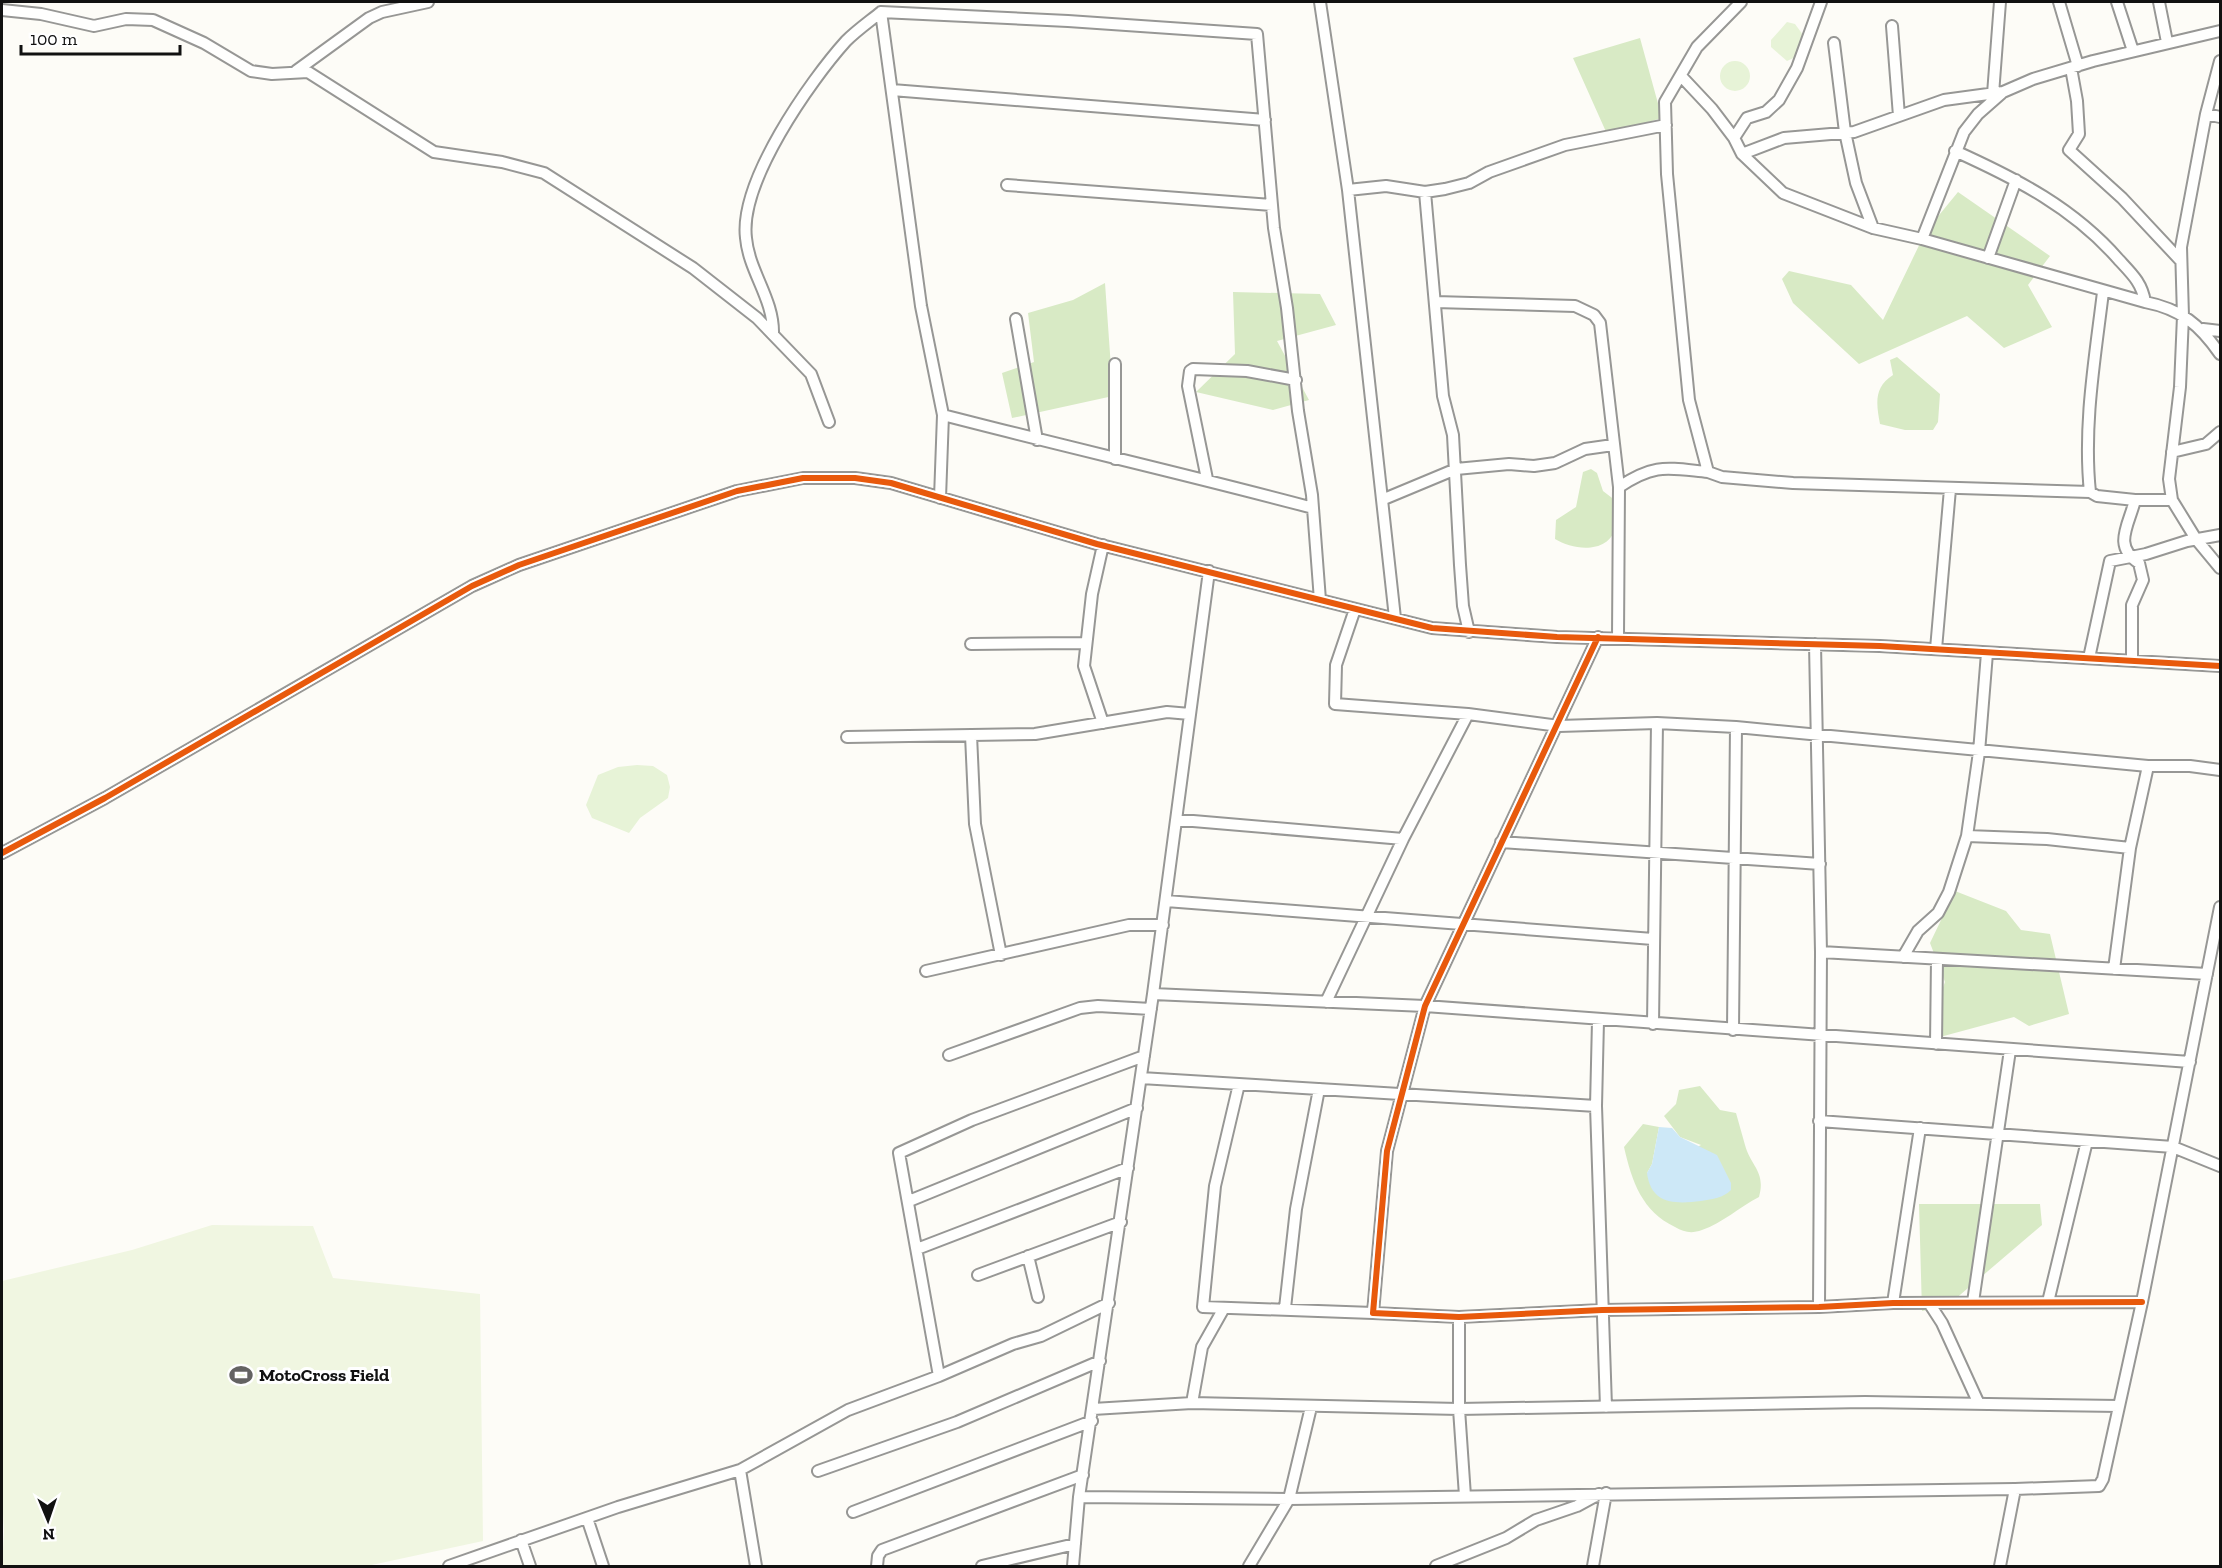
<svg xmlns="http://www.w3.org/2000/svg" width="2222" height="1568" font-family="'Zilla Slab',serif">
<rect width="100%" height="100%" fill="#fdfcf7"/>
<path fill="#e7f3d7" d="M1787,22L1795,24L1806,39L1800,55L1787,61L1771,47V40Z
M1720 76a15 15 0 1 1 30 0a15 15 0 1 1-30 0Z
M637,765L653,766L667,775L670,787L668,798L640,818L629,833L592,818L586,805L598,775L618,767Z"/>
<path fill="#d8eac5" d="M1640,38L1662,118L1607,134L1573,58Z
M1958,192L2050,256L2028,285L2052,327L2004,348L1967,316L1859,364L1793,303L1782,279L1789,271L1851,285L1883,320L1926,231Z
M1105,283L1113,396L1012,418L1002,373L1034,362L1028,313L1073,300Z
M1233,292L1320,294L1336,325L1277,341L1309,400L1273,410L1196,392L1235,354Z
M1897,357L1940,394L1938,422L1933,430H1905L1880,424C1876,403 1874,387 1893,375L1890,360Z
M1591,469L1597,473L1603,491L1616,501C1616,509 1618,518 1616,526C1610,554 1574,551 1555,539L1556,520L1576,507L1583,472Z
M1955,891L2006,911L2021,930L2050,934L2069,1014L2029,1026L2014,1017L1940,1037L1937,1004L1945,982L1930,943Z
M1700,1086L1720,1110L1736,1113C1739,1124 1742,1134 1745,1145C1751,1167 1766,1171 1759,1197C1739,1207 1723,1223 1702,1230C1691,1234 1684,1232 1675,1227C1642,1211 1632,1182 1624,1147L1643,1124L1659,1127L1652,1164L1647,1173L1701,1145L1680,1137L1664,1116L1676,1104L1679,1090Z
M1919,1204H2040L2042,1225L1947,1306L1922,1311Z"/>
<path fill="#f0f6e1" d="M212,1225L313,1226L333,1278L480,1294L483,1541L367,1566H2L4,1531L2,1496V1281L132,1250Z"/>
<path fill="#cde8f7" d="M1659,1127L1672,1128L1680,1137L1717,1155L1731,1183V1190C1723,1198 1713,1199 1701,1201C1676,1204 1651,1205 1647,1173L1652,1164Z"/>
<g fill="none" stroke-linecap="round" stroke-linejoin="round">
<g stroke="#979795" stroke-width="14">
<path id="street" d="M1320,2L1348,190L1395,618
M2059,2L2078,66
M2117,2L2133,51
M2159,2L2167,42
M2,10L41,14L94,26L126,19L153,20L204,43L251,71L272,74L308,72L434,152L502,162L544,173L693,268L757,318L811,374L829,422
M881,12L921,306L943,415
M1892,26L1899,116
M1834,43L1845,132L1856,183L1873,228
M2071,68L2077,101L2079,134L2069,150L2122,198L2181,261
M296,71L369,18L382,12L428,2
M1681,76L1712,109L1734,138L1742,154L1783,193L1873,228L1922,239L2145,302
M892,90L1265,120
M1993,94L2000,2
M2206,114L2220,117
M1734,138L1747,118L1766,112L1779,100L1797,68L1821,2
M1955,151C2017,179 2074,208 2119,260C2132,274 2142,283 2145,302C2181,309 2200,325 2220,354
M1742,154L1784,138L1854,132L1944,100L2003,92L2033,79L2093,61L2220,31
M1007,185L1272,205
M1348,190L1386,186L1425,192L1445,189L1469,183L1489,172L1565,145L1666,125
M1425,192L1443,396L1453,435L1460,565L1463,606L1469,632
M1922,239L1964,132L1978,114L2003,92
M1988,258L2016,180
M2103,292C2095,358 2083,426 2090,492L2097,496L2135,500
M1435,302L1575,306L1594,315L1600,323L1619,487
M1016,319L1037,440
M2203,329L2220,331
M773,334C774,299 749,272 746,238C739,182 810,81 846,41C857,30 870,21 881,12L1068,21L1257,34L1274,228L1287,308L1298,411L1312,495L1320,600
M1115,364V459
M2172,452L2206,444L2220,432
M1708,472L1722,477L1793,483L2090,492
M1207,479L1188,386L1190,371L1193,369L1247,371L1296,380
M940,498L943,415C1066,447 1190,475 1313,508
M1384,499L1456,469L1509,464L1534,466L1555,463L1585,449L1613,445
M2172,500L2196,539L2220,568
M1103,545L1092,594L1084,666L1103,723
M1355,609L1336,665L1335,704L1468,714L1559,726L1657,723L1736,727L2148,766
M1598,637L1425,1006L1387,1151L1373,1313L1459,1317L1602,1310L1819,1307L1893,1303L2142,1302
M1618,637L1619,487C1655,463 1667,468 1708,472L1689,400L1667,174L1665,102L1697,47L1741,2
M971,644L1086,643
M1815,644L1821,952L1819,1307
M1936,649L1950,489
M2089,658L2110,561L2146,554L2187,541L2220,535
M2132,661V605L2143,580L2139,563C2112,546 2129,525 2135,500H2172L2169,479L2180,387L2183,316L2181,247L2206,114L2220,61
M971,735L975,824L1001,955
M847,737L1035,734L1167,712L1190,714
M1176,821H1193L1403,839
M1967,836L1979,752L1987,653
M1501,842L1820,864
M2,853L105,798L472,586L519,565L737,491L803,478H855L891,483L1097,544L1432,628L1557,637L1880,646L2220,666
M1166,901L1653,939
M1821,952L2207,974
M1903,957L1918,931L1938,913L1949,892L1967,836L2047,839L2130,848L2148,766H2190L2220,770
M2114,969L2130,848
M926,971L1129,925H1163
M1153,994L1425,1006L2190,1062
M1326,1002L1403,839L1468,714
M1598,1021L1596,1106L1606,1407
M1653,1024L1657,723
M1733,1030L1736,727
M1936,1044L1937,959
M949,1055L1080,1008L1098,1006L1151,1009
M1141,1078L1596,1106
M1239,1084L1215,1186L1203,1307L1373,1313
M1819,1121L2173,1147L2220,1166
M909,1201L1137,1108
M917,1249L1128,1168
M1028,1256L1038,1297
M978,1275L1121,1222
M1973,1302L2010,1050
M2048,1302L2087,1141
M1893,1303L1920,1128
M1929,1303L1942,1323L1979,1404
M1285,1308L1296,1209L1319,1089
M1459,1317V1409L1465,1496
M939,1376L899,1153L972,1120L1144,1056
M1192,1403L1459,1409L1865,1402L2119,1406
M1093,1409L1192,1403L1202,1347L1224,1308
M740,1470L756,1566
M818,1471L957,1422L1100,1361
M1079,1497L1289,1499L1311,1407
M853,1512L1092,1421
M587,1518L603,1566
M521,1540L530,1566
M449,1566L618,1507L740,1470L848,1410L939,1376L1013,1344L1041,1336L1109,1303
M877,1566L878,1556L882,1550L1083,1475
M982,1566L1075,1544
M1073,1566L1079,1497L1153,994L1209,571
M1249,1566L1289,1499L2015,1489L2099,1486L2103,1479L2142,1302L2220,907
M1436,1566L1506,1538L1536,1520L1577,1506L1599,1494
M1593,1566L1606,1493
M2000,1566L2015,1489"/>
</g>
<use href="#street" stroke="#fffffe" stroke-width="10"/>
<g stroke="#fff" stroke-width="10">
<path id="cycleway" d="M1598,637L1425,1006L1387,1151L1373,1313L1459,1317L1602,1310L1819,1307L1893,1303L2142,1302
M2,853L105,798L472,586L519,565L737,491L803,478H855L891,483L1097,544L1432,628L1557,637L1880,646L2220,666"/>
</g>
<use href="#cycleway" stroke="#e8590c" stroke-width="6"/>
</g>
<defs>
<g id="stadium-bare" transform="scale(1.8)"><path d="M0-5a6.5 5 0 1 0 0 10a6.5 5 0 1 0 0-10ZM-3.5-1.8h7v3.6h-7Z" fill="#646362" stroke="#fff" stroke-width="2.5" paint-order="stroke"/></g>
</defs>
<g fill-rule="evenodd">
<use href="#stadium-bare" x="241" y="1375"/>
</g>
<g text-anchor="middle" stroke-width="6" stroke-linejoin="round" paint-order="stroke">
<g font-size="18" font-weight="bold" fill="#111" stroke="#fff" text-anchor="start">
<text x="259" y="1381">MotoCross Field</text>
</g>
</g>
<rect width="2222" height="1568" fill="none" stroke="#111111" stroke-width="6"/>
<g transform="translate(48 1520) rotate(178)" stroke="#ffffff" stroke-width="4.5" paint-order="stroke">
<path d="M0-4.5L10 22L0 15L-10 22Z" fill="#111111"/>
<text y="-9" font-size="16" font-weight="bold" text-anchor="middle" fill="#111111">N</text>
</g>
<path d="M21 45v9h159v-9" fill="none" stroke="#111111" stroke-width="3"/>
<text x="30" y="45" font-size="18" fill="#111111" stroke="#ffffff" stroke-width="4.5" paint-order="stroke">100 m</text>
</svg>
